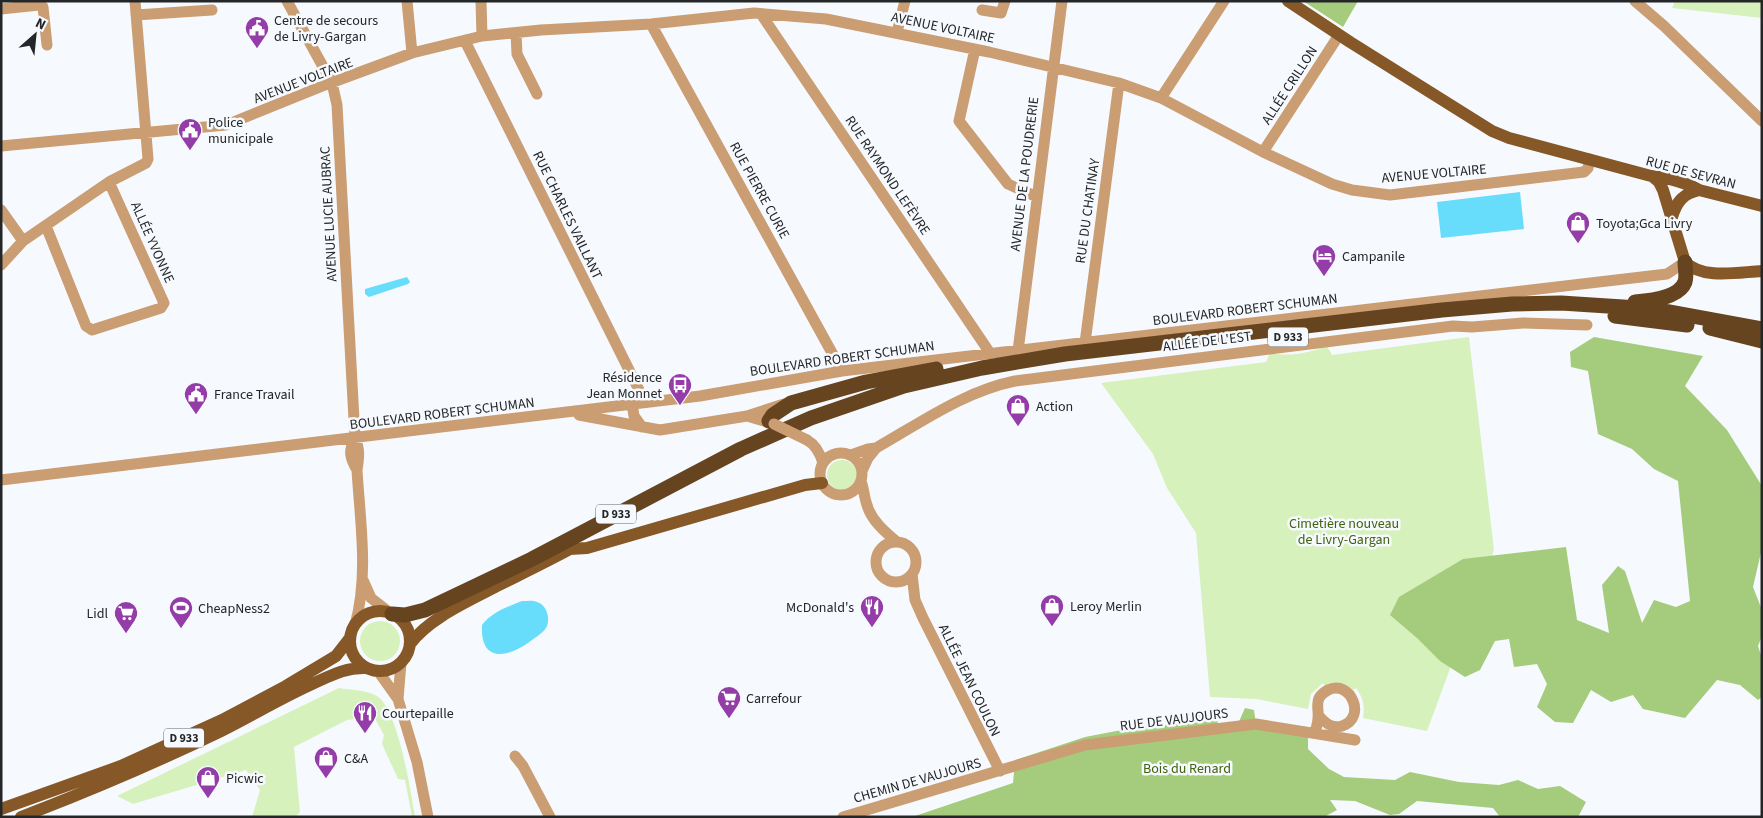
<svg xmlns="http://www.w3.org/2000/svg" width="1763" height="818" font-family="'Source Sans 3',sans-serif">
<rect width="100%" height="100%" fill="#f6fafe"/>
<path fill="#d6f1bc" d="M1675,1H1762V18L1672,8Z
M1469,337L1494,550L1427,731L1363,718C1365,706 1363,697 1356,688L1353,690L1345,685L1325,687L1323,683L1311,694L1308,709L1256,699L1210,697L1196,533L1167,488L1153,454L1101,383L1266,362L1270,353C1290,357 1308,353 1327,346L1332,355Z
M827 475a15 15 0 1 1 30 0a15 15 0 1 1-30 0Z
M360 641a20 20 0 1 1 40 0a20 20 0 1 1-40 0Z
M339,688C350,690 367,690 377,696C398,709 411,792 415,817H412L405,780L398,779L382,744L384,735L374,717L347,720L294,747L300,812L295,817H252L260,790L246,770L133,804L117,796Z"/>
<path fill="#a5cb7c" d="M1303,1H1358L1343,27Z
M1594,337L1703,356L1685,386L1727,430L1762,486V548L1753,587L1762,610V636L1758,646L1762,658V697L1758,700L1740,685L1717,680L1685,718L1643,709L1633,695L1611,702L1591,690L1573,723L1555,722L1537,707L1547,684L1537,664L1514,667L1509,639L1495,641L1480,670L1465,677L1440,661L1417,638L1390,615L1399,597L1463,559L1566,547L1577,620L1609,633L1602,585L1618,566L1625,571L1642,623L1654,600L1676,607L1690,601L1678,481L1654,469L1632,449L1598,434L1588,371L1571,367L1570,352Z
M1219,707L1217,729L1237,726L1245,708L1254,710L1256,724L1308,732V749L1329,769L1344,777L1395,780L1410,772L1459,782L1499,785L1518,780L1538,789L1560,786L1586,802L1578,817H1500L1493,808L1417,801L1399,814L1390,815L1355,801L1330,800L1337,810L1324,817H912L1013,783L1015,760L1085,737L1132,728L1167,725L1183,714Z"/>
<path fill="#67ddfb" d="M1520,192L1524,229L1441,238L1437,202Z
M407,277L410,282L408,284L369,297L365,294V289Z
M522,601C527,601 533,600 537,602C547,605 551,619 546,628C542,634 534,638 528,643C505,659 480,661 482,625C492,612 507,607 522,601Z"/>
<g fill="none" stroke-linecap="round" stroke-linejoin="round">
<path stroke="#ca9d73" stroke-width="11" d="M287,1L332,83L337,105L355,438C360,449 359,458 357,470C360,521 369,575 355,625
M407,1L412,53
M481,1L482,36
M1635,1L1664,26L1762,121
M1,9L39,5L43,7L47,45
M982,10L1001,13L1005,1
M761,14L990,353
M136,15L212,10
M651,24L842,371
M897,32L905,1
M516,33L517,54L537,94
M465,41L645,402
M975,49L959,121L1008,184L1037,197
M1161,98L1224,1
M1,146L226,125L325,85L412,53L482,36L541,30L651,24L754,13L826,19L989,52L1119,83L1161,98L1263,152L1332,184L1352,190L1390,195L1584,172L1588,168L1590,159
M1263,152L1339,35
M1,210L23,241
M46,226L86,326L92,330L161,308L164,303L109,182
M1,265L23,241L109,182L146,163L148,159L135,1
M1085,343L1119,83
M1018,351L1062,1
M632,404L634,416L642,427
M579,415L660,430L747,416L774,424
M747,416L784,404
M355,438C348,451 350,458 357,470
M807,440C816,445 820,453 823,463
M820 474a21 21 0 1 1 42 0a21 21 0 1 1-42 0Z
M851,455L868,449L876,448
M862,471L868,458L876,448C920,423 965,391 1015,381L1453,326L1472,327L1523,323L1587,325
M1,480L700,396L842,371L1667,274L1685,262
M861,481C864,489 864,497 867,505C871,520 885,532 897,542
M876 562a20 20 0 1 1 40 0a20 20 0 1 1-40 0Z
M912,574L915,600L923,618L1000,771
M363,580L371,598L389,612
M378,671L398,699L417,762L428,817
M398,699L401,663
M1315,733C1316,728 1318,723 1318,718C1319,711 1316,705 1319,698C1321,695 1324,692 1328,690C1351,679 1367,718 1342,726C1332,729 1325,723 1319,716
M515,756L523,766L550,817
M843,817L1085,745L1256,724L1355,740"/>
<path stroke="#865827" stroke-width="12" d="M1288,1L1350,42L1492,131L1509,138L1651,176C1667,178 1684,181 1699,190L1762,206
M1653,177L1659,182L1663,190L1685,262C1703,280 1739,272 1762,271
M1672,217C1677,201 1683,194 1699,190
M350 641a30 30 0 1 1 60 0a30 30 0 1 1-60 0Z
M410,644C429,618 469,601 497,586C521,574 546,562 570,549L587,548L805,485L822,483
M1,809L121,766L222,720L286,686L336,656L350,638
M21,817C89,791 155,763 221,731C251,716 281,698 312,684C330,676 346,667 366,668"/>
<path stroke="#664420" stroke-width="15" d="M1635,302C1650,301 1679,298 1685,282C1687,276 1685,268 1685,262
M1615,316L1687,325
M1710,328L1762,341
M769,421L773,415L791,403L866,382L936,369
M392,614L405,615L425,610L465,591L532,559L741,449L811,418L904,386L982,368L1065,354L1442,310L1512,304L1561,303L1654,309L1762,329"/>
<path stroke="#ca9d73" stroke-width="11" d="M774,424L807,440"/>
</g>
<defs>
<g id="civic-pin" transform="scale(1.25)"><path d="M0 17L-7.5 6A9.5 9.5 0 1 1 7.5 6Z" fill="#943ca8" stroke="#f6fafe"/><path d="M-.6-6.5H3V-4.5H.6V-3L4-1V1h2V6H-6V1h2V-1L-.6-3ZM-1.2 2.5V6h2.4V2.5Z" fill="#fff"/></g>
<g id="shop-pin" transform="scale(1.25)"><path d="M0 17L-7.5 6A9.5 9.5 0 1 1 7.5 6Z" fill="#943ca8" stroke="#f6fafe"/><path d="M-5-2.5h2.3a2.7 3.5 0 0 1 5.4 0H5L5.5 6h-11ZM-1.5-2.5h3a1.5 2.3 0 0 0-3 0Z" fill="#fff"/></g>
<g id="hotel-pin" transform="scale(1.25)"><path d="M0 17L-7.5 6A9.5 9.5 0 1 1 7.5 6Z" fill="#943ca8" stroke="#f6fafe"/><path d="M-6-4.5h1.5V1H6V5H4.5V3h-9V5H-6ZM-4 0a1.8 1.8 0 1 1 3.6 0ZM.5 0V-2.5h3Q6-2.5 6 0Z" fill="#fff"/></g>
<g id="bus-pin" transform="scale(1.25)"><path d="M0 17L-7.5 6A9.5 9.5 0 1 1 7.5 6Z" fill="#943ca8" stroke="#f6fafe"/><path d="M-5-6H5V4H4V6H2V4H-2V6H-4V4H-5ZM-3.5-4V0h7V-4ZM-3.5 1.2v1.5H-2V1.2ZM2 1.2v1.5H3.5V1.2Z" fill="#fff"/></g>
<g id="restaurant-pin" transform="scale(1.25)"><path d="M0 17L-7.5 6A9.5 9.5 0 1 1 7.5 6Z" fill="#943ca8" stroke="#f6fafe"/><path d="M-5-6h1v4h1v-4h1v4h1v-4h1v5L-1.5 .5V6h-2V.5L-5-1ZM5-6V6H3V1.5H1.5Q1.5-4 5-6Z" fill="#fff"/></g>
<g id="stadium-pin" transform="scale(1.25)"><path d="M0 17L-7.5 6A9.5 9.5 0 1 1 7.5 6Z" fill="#943ca8" stroke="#f6fafe"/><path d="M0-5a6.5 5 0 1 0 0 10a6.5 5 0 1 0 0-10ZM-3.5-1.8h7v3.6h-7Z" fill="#fff"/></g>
<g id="supermarket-pin" transform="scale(1.25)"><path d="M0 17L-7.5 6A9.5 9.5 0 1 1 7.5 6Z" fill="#943ca8" stroke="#f6fafe"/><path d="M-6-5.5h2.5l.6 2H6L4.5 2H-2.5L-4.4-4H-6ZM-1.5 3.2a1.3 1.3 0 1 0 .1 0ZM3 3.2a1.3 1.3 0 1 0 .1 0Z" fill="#fff"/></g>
</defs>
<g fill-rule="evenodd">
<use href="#civic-pin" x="257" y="28"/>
<use href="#civic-pin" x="190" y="130"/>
<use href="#shop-pin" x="1578" y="223"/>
<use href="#hotel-pin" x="1324" y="256"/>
<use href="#bus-pin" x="680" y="385"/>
<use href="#civic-pin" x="196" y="394"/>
<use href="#shop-pin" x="1018" y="406"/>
<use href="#shop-pin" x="1052" y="606"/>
<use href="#restaurant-pin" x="872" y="607"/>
<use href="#stadium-pin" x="181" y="608"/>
<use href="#supermarket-pin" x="126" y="613"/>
<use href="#supermarket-pin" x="729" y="698"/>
<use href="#restaurant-pin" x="365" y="713"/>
<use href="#shop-pin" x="326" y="758"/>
<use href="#shop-pin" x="208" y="778"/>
</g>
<g text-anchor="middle" stroke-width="5" stroke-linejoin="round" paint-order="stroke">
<g fill="#f6fafe" stroke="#636668" stroke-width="1">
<rect x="1268" y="327.5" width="40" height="19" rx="4"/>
<rect x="596" y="504.5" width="40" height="19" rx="4"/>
<rect x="164" y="728.5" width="40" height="19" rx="4"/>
</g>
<g font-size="12" font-weight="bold" fill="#242628">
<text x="1288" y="341">D 933</text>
<text x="616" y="518">D 933</text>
<text x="184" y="742">D 933</text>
</g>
<g font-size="14" fill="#242628" stroke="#f6fafe" text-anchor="start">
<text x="274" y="25">Centre de secours<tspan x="274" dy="16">de Livry-Gargan</tspan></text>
<text x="208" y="127">Police<tspan x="208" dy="16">municipale</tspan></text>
<text x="1596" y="228">Toyota;Gca Livry</text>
<text x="1342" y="261">Campanile</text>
<text x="662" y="382" text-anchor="end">Résidence<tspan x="662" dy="16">Jean Monnet</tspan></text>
<text x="214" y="399">France Travail</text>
<text x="1036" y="411">Action</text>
<text x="1070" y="611">Leroy Merlin</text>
<text x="854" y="612" text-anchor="end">McDonald's</text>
<text x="198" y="613">CheapNess2</text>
<text x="108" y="618" text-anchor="end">Lidl</text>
<text x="746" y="703">Carrefour</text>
<text x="382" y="718">Courtepaille</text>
<text x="344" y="763">C&amp;A</text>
<text x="226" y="783">Picwic</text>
</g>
<g font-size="14" fill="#242628" stroke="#f6fafe">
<text transform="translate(943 27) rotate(12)" y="5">AVENUE VOLTAIRE</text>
<text transform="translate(303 80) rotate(-21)" y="5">AVENUE VOLTAIRE</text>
<text transform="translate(1289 85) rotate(-57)" y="5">ALLÉE CRILLON</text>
<text transform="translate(1691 172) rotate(15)" y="5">RUE DE SEVRAN</text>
<text transform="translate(1434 173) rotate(-5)" y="5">AVENUE VOLTAIRE</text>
<text transform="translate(1024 174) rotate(-83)" y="5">AVENUE DE LA POUDRERIE</text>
<text transform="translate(888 175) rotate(56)" y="5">RUE RAYMOND LEFÈVRE</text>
<text transform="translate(760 190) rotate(61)" y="5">RUE PIERRE CURIE</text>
<text transform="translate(1087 211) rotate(-82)" y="5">RUE DU CHATINAY</text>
<text transform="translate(328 214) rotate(-93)" y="5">AVENUE LUCIE AUBRAC</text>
<text transform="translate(568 215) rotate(64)" y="5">RUE CHARLES VAILLANT</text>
<text transform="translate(153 242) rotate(66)" y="5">ALLÉE YVONNE</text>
<text transform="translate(1245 309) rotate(-7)" y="5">BOULEVARD ROBERT SCHUMAN</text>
<text transform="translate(1207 341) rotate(-7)" y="5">ALLÉE DE L'EST</text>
<text transform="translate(842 358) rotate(-8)" y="5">BOULEVARD ROBERT SCHUMAN</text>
<text transform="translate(442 413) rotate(-7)" y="5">BOULEVARD ROBERT SCHUMAN</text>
<text transform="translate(970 680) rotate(64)" y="5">ALLÉE JEAN COULON</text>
<text transform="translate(1174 719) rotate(-7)" y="5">RUE DE VAUJOURS</text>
<text transform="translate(917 780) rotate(-16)" y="5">CHEMIN DE VAUJOURS</text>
</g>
<g font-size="14" fill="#41620d" stroke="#f6fafe">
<text x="1344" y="528">Cimetière nouveau<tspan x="1344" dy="16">de Livry-Gargan</tspan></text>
<text x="1187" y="773">Bois du Renard</text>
</g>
</g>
<rect width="1763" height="818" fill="none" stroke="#242628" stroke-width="5"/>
<g transform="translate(35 35) rotate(27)" stroke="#f6fafe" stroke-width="4" paint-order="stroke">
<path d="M0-4L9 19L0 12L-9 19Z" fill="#242628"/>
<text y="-8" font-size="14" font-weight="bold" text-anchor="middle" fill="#242628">N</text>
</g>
</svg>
